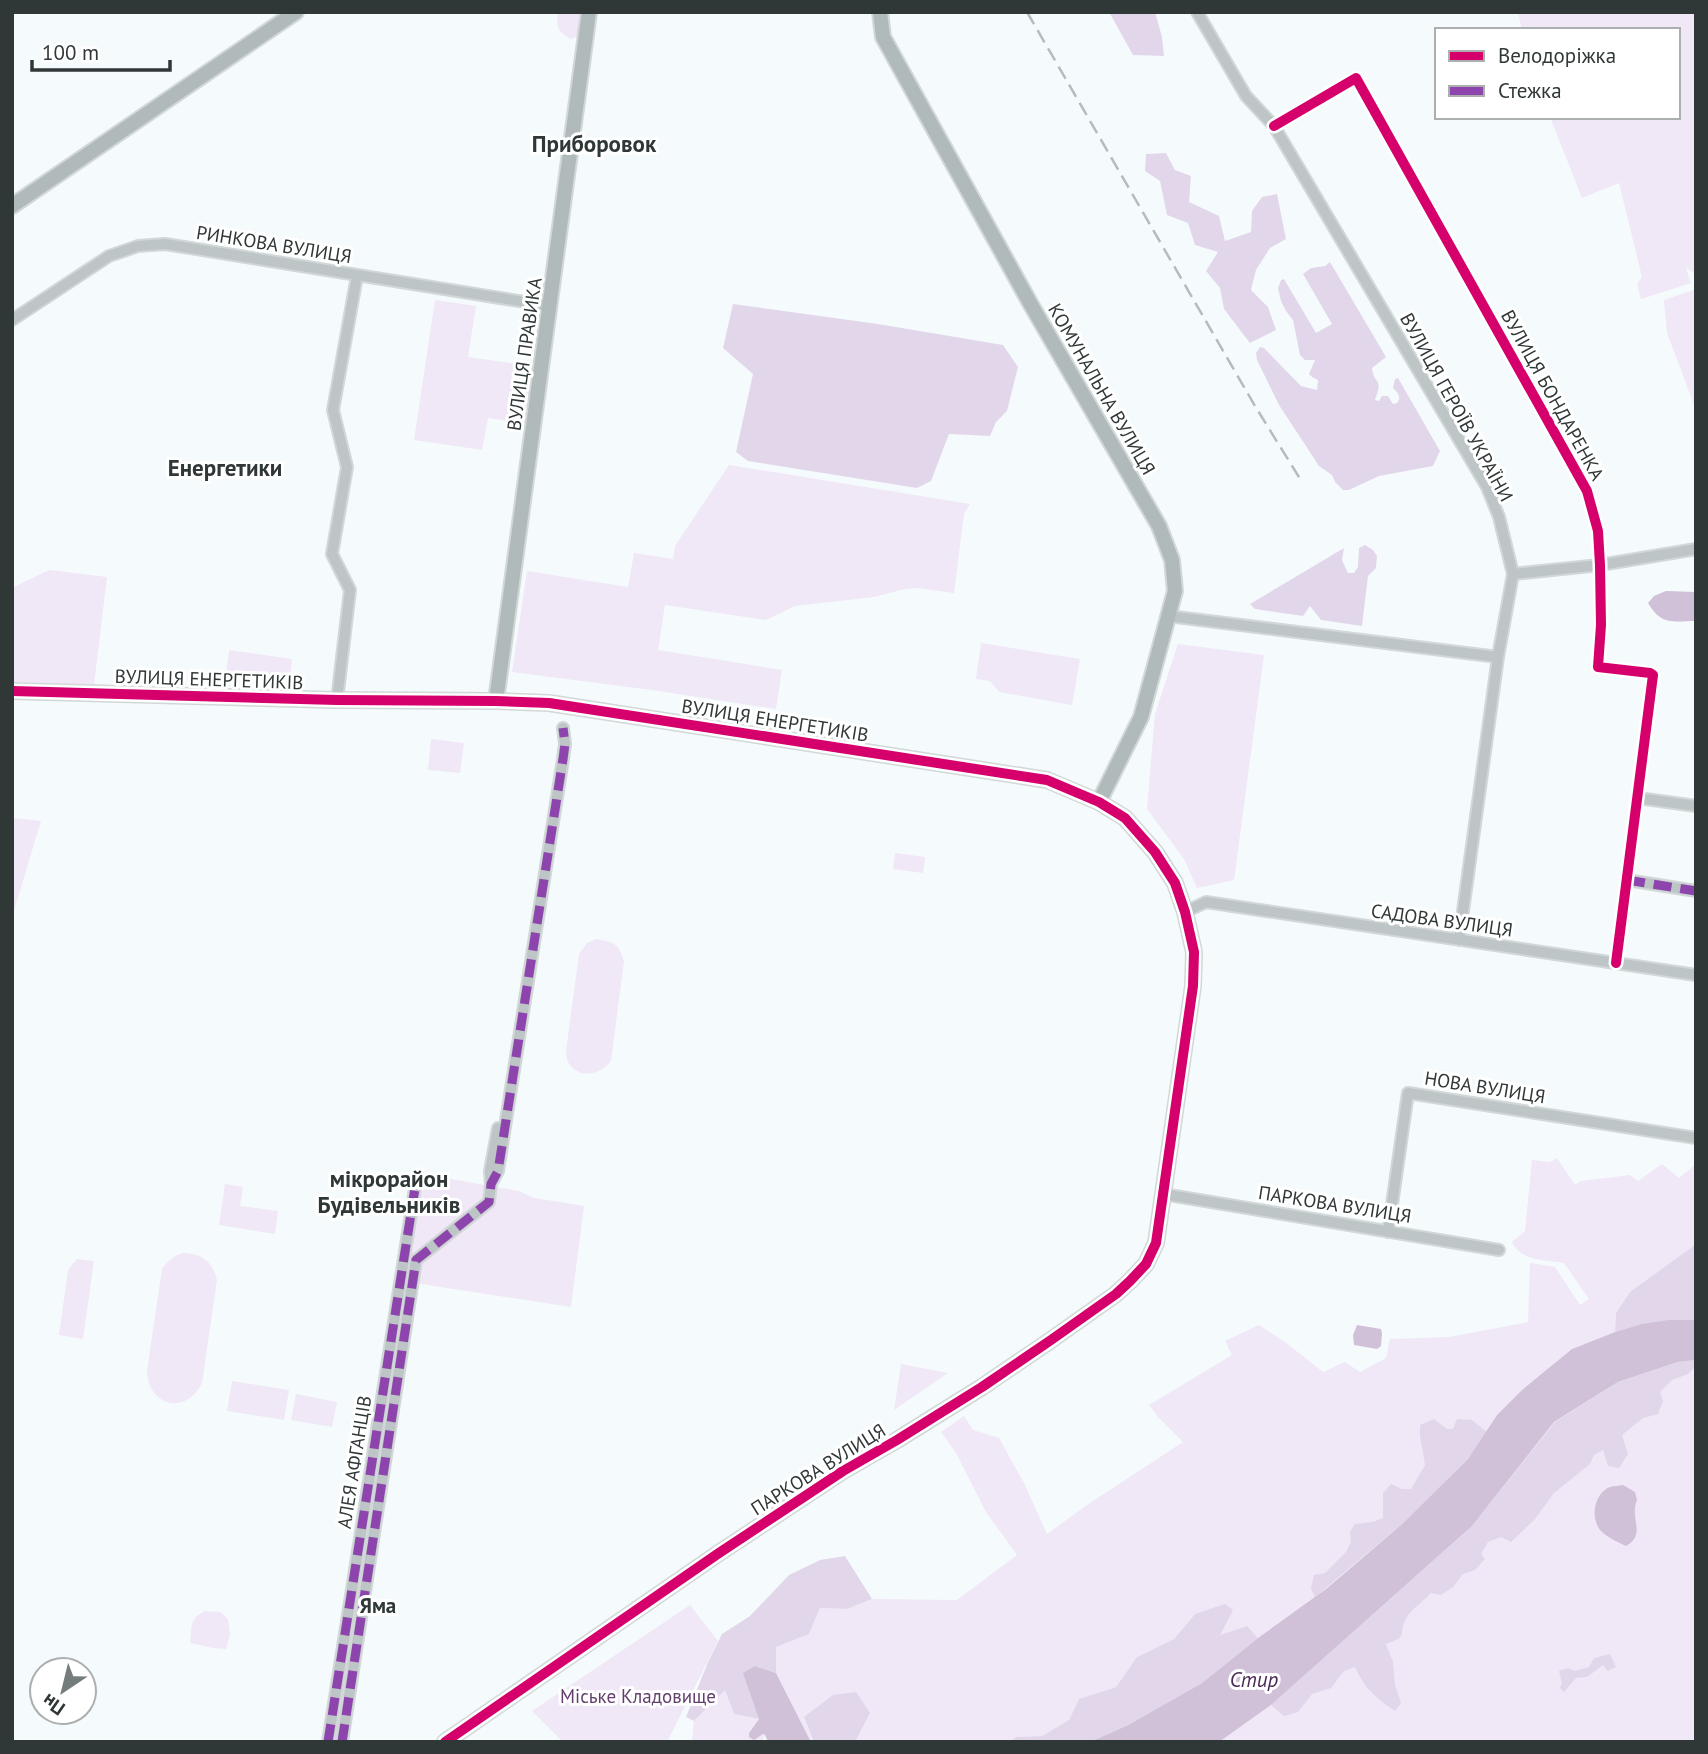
<svg xmlns="http://www.w3.org/2000/svg" width="1708" height="1754" font-family="'PT Sans',sans-serif">
<rect width="100%" height="100%" fill="#f5fbfc"/>
<path fill="#f0e7f7" d="M558,12H582L579,36L570,39C557,30 556,28 558,12Z
M1518,12H1696V274L1686,268L1691,283L1641,299L1637,284L1642,277L1619,183L1582,198L1550,117H1678V30H1522Z
M1696,289V410L1667,333L1664,300Z
M435,300L476,306L468,357L537,367L528,424L488,418L482,450L414,440Z
M729,465L970,504L964,514L954,593L917,588L901,590L874,597L795,606L766,620L665,605L658,650L782,670L776,709L652,690L512,672L527,571L628,587L634,553L673,559L675,546Z
M49,570L107,577L94,685L12,682V588Z
M981,643L1080,659L1072,705L999,692L990,681L976,679Z
M1178,644L1264,655L1234,880L1197,888L1184,859L1147,809L1155,714Z
M229,650L292,659L290,677L226,675Z
M431,739L464,743L460,773L428,770Z
M12,818L41,821L12,917Z
M895,853L925,857L923,873L893,869Z
M596,939C613,942 619,943 624,961L611,1061C601,1075 578,1080 568,1062C566,1059 567,1055 566,1051L579,954L587,943Z
M1557,1158L1575,1185L1581,1181L1630,1175L1638,1181L1662,1164L1679,1178L1695,1165L1696,1244L1630,1292L1616,1313L1615,1332L1572,1349L1522,1390L1497,1415L1468,1459L1326,1589L1258,1638L1247,1626L1219,1636L1195,1614L1174,1639L1137,1657L1116,1687L1079,1699L1069,1720L1042,1736L1016,1737L1009,1742H855L858,1735L804,1717L814,1742H811L776,1673V1647L809,1634L820,1608L847,1609L872,1599L957,1600L1017,1555L986,1512L956,1453L941,1432L964,1416L973,1430L999,1438L1024,1483L1047,1534L1087,1505L1183,1442L1158,1417L1149,1405L1232,1355L1225,1341L1259,1325L1285,1342L1323,1372L1345,1362L1360,1372L1386,1358L1390,1339L1449,1337L1528,1322L1530,1263L1555,1267L1580,1305L1589,1299L1564,1263C1546,1260 1520,1261 1512,1242L1525,1231L1532,1160L1550,1162Z
M412,1172L519,1191L534,1198L584,1206L571,1307L395,1280Z
M225,1184L243,1187L240,1206L278,1211L275,1234L219,1225Z
M183,1253C202,1253 213,1262 217,1280L202,1383C186,1416 148,1406 147,1371L162,1269C168,1260 174,1256 183,1253Z
M77,1259L94,1261L83,1339L59,1335L68,1270Z
M1696,1360V1742H1219L1271,1705L1472,1526L1554,1422L1581,1406Z
M901,1364L948,1373L894,1410Z
M232,1381L289,1390L284,1420L227,1411Z
M296,1394L337,1402L332,1427L291,1420Z
M690,1605L718,1641L667,1742H563L532,1711Z
M205,1611L221,1612L228,1619L230,1635L226,1649L213,1648L190,1643C192,1626 189,1619 205,1611Z
M725,1689L734,1714L759,1719L749,1733L765,1735L762,1742H692L694,1721Z"/>
<path fill="#e2d7ea" d="M1109,12H1155L1162,37L1164,56L1133,55Z
M1166,153L1175,170L1191,176L1189,202L1219,216L1225,241L1251,232L1252,211L1262,197L1277,194L1286,239L1270,248L1256,270L1251,290L1268,307L1276,330L1250,343L1224,309L1220,288L1206,271L1218,252L1195,245L1188,223L1167,215L1160,181L1145,171L1146,154Z
M1330,262L1386,357L1372,368C1374,386 1384,376 1375,400L1379,401L1382,396H1388L1393,404L1397,403C1402,397 1398,393 1393,388L1395,379L1398,378L1440,451L1433,466L1379,476L1349,490H1343L1335,482L1332,475L1319,466L1279,405L1257,360L1256,353L1260,347L1264,348L1301,386L1317,390L1318,380L1312,377L1309,374L1315,360H1305L1300,355L1293,320L1286,311L1281,301L1278,288L1281,280L1284,279L1316,333L1332,324L1303,274L1311,268L1325,266Z
M733,304L878,324L1003,345L1018,367L1007,411L996,422L990,436L949,434L931,481L917,488L748,461L736,452L753,374L723,348Z
M1365,545L1373,550L1377,556L1376,568L1368,576L1362,626L1321,620L1310,606L1303,616L1255,609L1250,604L1344,548L1342,560L1348,573H1354L1358,567L1359,548Z
M1696,1244V1320C1666,1320 1644,1323 1615,1332L1616,1313L1630,1292Z
M1696,1360V1366L1688,1374L1672,1380L1660,1392L1663,1401L1658,1414L1643,1418L1622,1435L1628,1454L1619,1468L1608,1466L1603,1450L1594,1455L1590,1464L1554,1493L1535,1519L1511,1542L1501,1537L1488,1542L1481,1554L1485,1559L1475,1570L1463,1574L1454,1586L1441,1595L1431,1593C1425,1600 1409,1611 1406,1619C1397,1635 1410,1636 1386,1644L1393,1662L1395,1685L1401,1703L1395,1711C1375,1697 1365,1689 1355,1667L1344,1671L1331,1688L1312,1694L1298,1712L1284,1716L1271,1705L1472,1526L1555,1422L1618,1382L1678,1362Z
M1434,1419L1447,1429H1453L1457,1419L1472,1420L1487,1432L1468,1459L1401,1525L1315,1597L1311,1588L1314,1575L1325,1573L1346,1552L1351,1542L1350,1532L1355,1524L1373,1522L1383,1518V1493L1391,1484L1402,1489H1411L1425,1465L1420,1436V1425Z
M845,1556L872,1599L847,1609L820,1608L809,1634L776,1647V1673L755,1666L759,1719L734,1714L725,1690L694,1721L686,1717L708,1662L722,1634L750,1616L789,1575L820,1560Z
M1225,1604L1233,1610L1220,1635L1247,1626L1258,1638L1202,1683L1128,1725L1090,1742H1009L1016,1737L1042,1736L1069,1720L1079,1699L1116,1687L1137,1657L1174,1639L1195,1614Z
M1610,1654L1616,1667L1608,1671L1603,1665L1587,1677L1576,1678L1564,1692L1560,1688L1562,1683L1559,1671L1568,1668L1575,1671L1589,1667L1594,1658Z
M856,1692L870,1713L855,1742H814L804,1717L833,1695Z"/>
<path fill="#d0c0d8" d="M1666,591L1696,592V621C1672,621 1662,626 1648,603L1654,596Z
M1669,1320H1696V1360L1678,1362L1618,1382L1554,1422L1472,1526L1271,1705L1219,1742H1090L1128,1725L1202,1683L1258,1638L1326,1589L1401,1525L1468,1459L1497,1415L1522,1390L1572,1349L1615,1332L1642,1324Z
M1357,1325L1381,1329L1382,1333L1381,1346L1377,1349L1354,1345L1353,1335Z
M1623,1485L1635,1492L1637,1500C1629,1519 1647,1534 1626,1546C1618,1542 1608,1538 1601,1531C1591,1520 1593,1498 1606,1489C1610,1486 1617,1486 1623,1485Z
M755,1666L776,1673L811,1742H768L765,1735L763,1734L754,1740L749,1737V1733L759,1719L743,1673Z"/>
<g fill="none" stroke-linecap="round" stroke-linejoin="round">
<g stroke="#d2d7d8" stroke-width="14">
<path id="street" d="M1197,12L1246,96L1274,126L1487,487L1499,517L1513,574L1498,657L1459,940
M1274,126L1356,78L1587,491L1598,531L1600,565L1601,625L1598,667L1650,673L1653,675L1616,963
M12,320L109,256L138,246L165,244L550,306
M1513,574L1600,565L1696,549
M1168,616L1498,657
M337,700L350,590L332,554L347,467L333,410L357,276
M1638,798L1696,806
M1627,880L1696,891
M1185,912L1206,902L1696,975
M491,1184L490,1171L498,1128
M1163,1194L1499,1250
M1388,1232L1408,1093L1696,1138
M328,1742L415,1188
M342,1742L416,1260L489,1202L491,1184L498,1171L563,759L565,744L563,728"/>
</g>
<g stroke="#d2d7d8" stroke-width="18">
<path id="secondary" d="M880,12L883,37L1030,303L1159,526L1172,560L1175,591L1141,717L1099,802
M12,206L296,12
M12,691L337,700L496,701L549,703L1047,780L1099,802L1125,818L1155,852L1175,883L1185,912L1194,952L1193,986L1156,1243L1146,1264L1130,1281L1116,1294L1051,1340L982,1387L897,1440L843,1471L719,1553L445,1742
M496,701L589,12"/>
</g>
<use href="#street" stroke="#bdc5c6" stroke-width="10"/>
<use href="#secondary" stroke="#b1babb" stroke-width="14"/>
<path stroke="#b6bbbc" stroke-width="2.5" stroke-dasharray="14 7" stroke-linecap="butt" d="M1027,12L1255,406L1302,482"/>
<path stroke="#8e44ad" stroke-width="9" stroke-dasharray="18 9" stroke-linecap="butt" d="M1627,880L1696,891
M328,1742L415,1188
M342,1742L416,1260L489,1202L491,1184L498,1171L563,759L565,744L563,728"/>
<g stroke="#fff" stroke-width="15">
<path id="cycleway" d="M1274,126L1356,78L1587,491L1598,531L1600,565L1601,625L1598,667L1650,673L1653,675L1616,963
M12,691L337,700L496,701L549,703L1047,780L1099,802L1125,818L1155,852L1175,883L1185,912L1194,952L1193,986L1156,1243L1146,1264L1130,1281L1116,1294L1051,1340L982,1387L897,1440L843,1471L719,1553L445,1742"/>
</g>
<use href="#cycleway" stroke="#d6006c" stroke-width="10"/>
</g>
<g text-anchor="middle" stroke-width="6" stroke-linejoin="round" paint-order="stroke">
<g font-size="19" fill="#2f3737" stroke="#fff">
<text transform="translate(274 244) rotate(9)" y="7">РИНКОВА ВУЛИЦЯ</text>
<text transform="translate(524 354) rotate(-82)" y="7">ВУЛИЦЯ ПРАВИКА</text>
<text transform="translate(1102 389) rotate(60)" y="7">КОМУНАЛЬНА ВУЛИЦЯ</text>
<text transform="translate(1553 395) rotate(61)" y="7">ВУЛИЦЯ БОНДАРЕНКА</text>
<text transform="translate(1457 407) rotate(61)" y="7">ВУЛИЦЯ ГЕРОЇВ УКРАЇНИ</text>
<text transform="translate(209 679) rotate(2)" y="7">ВУЛИЦЯ ЕНЕРГЕТИКІВ</text>
<text transform="translate(775 720) rotate(9)" y="7">ВУЛИЦЯ ЕНЕРГЕТИКІВ</text>
<text transform="translate(1442 920) rotate(8)" y="7">САДОВА ВУЛИЦЯ</text>
<text transform="translate(1485 1087) rotate(9)" y="7">НОВА ВУЛИЦЯ</text>
<text transform="translate(1335 1204) rotate(9)" y="7">ПАРКОВА ВУЛИЦЯ</text>
<text transform="translate(354 1462) rotate(-81)" y="7">АЛЕЯ АФГАНЦІВ</text>
<text transform="translate(818 1469) rotate(-32)" y="7">ПАРКОВА ВУЛИЦЯ</text>
</g>
<g font-size="19" fill="#623f6d" stroke="#fff">
<text x="638" y="1703">Міське Кладовище</text>
</g>
<g font-size="21" font-weight="bold" fill="#2f3737" stroke="#fff">
<text x="378" y="1613">Яма</text>
</g>
<g font-size="21" font-style="italic" fill="#4b2955" stroke="#fff">
<text x="1254" y="1687">Стир</text>
</g>
<g font-size="23" font-weight="bold" fill="#2f3737" stroke="#fff">
<text x="594" y="152">Приборовок</text>
<text x="225" y="476">Енергетики</text>
<text x="389" y="1187">мікрорайон<tspan x="389" dy="26">Будівельників</tspan></text>
</g>
</g>
<rect width="1708" height="1754" fill="none" stroke="#2f3737" stroke-width="28"/>
<rect x="1435" y="28" width="245" height="91" fill="#ffffff" stroke="#acafaf" stroke-width="2"/>
<rect x="1449" y="51" width="35" height="10" fill="#d6006c" stroke="#acafaf" stroke-width="2"/>
<text x="1498" y="63" font-size="21" fill="#2f3737">Велодоріжка</text>
<rect x="1449" y="86" width="35" height="10" fill="#8e44ad" stroke="#acafaf" stroke-width="2"/>
<text x="1498" y="98" font-size="21" fill="#2f3737">Стежка</text>
<g transform="translate(63 1691) rotate(215)"><circle r="33" fill="#ffffff" stroke="#acafaf" stroke-width="2"/>
<path d="M0-5L12 26L0 18L-12 26Z" fill="#747c7c"/>
<text y="-10" font-size="19" font-weight="bold" text-anchor="middle" fill="#2f3737">Пн</text>
</g>
<path d="M32 60v10h138v-10" fill="none" stroke="#2f3737" stroke-width="3.5"/>
<text x="42" y="60" font-size="21" fill="#2f3737" stroke="#ffffff" stroke-width="5" paint-order="stroke">100 m</text>
</svg>
